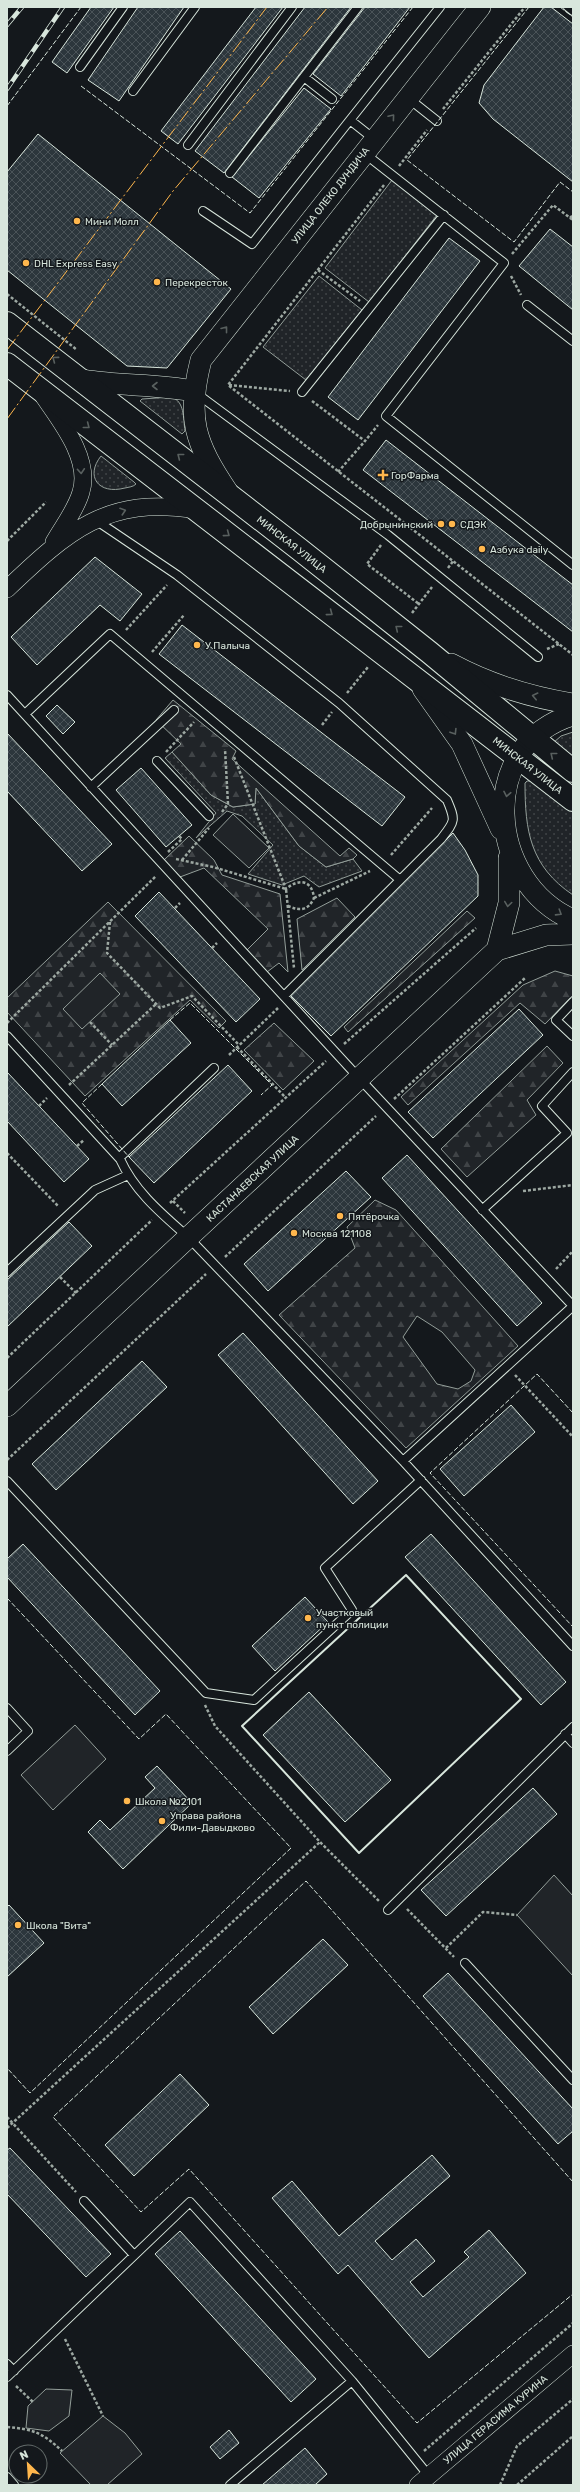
<svg xmlns="http://www.w3.org/2000/svg" width="580" height="2492" font-family="Rubik,sans-serif">
<defs>
<pattern id="grass-dots" width="8" height="8" patternUnits="userSpaceOnUse"><rect width="8" height="8" fill="#202428"/><path d="M2 2h.1M6 6h.1" fill="none" stroke="#404447" stroke-width="1.8" stroke-linecap="round"/></pattern>
<pattern id="forest-firs" width="22" height="20" patternUnits="userSpaceOnUse"><rect width="22" height="20" fill="#202428"/><path d="M5 1l3.5 6h-7zM16 11l3.5 6h-7z" fill="#404447"/></pattern>
<pattern id="building-cross-hatch" width="8" height="8" patternUnits="userSpaceOnUse"><rect width="8" height="8" fill="#2c363c"/><path d="M0 0l8 8M0 8l8-8" fill="none" stroke="#4a5358"/></pattern>
</defs>
<rect width="100%" height="100%" fill="#14181c"/>
<path fill="url(#grass-dots)" stroke="#939e99" d="M392,180L437,215L369,302L325,268Z
M319,276L362,310L306,380L263,347Z
M171,397C185,401 183,418 185,431L182,434L140,401L142,399Z
M101,456L134,482L136,484C133,487 129,487 125,488C98,495 85,476 101,456Z
M573,732V759L553,743L561,736Z
M172,752L211,795L233,807L255,804L256,788L299,846L326,867L353,859L362,871L319,887L304,876L282,885L248,874L273,845L242,816L227,811L196,838L216,813L165,758Z
M527,781H534L573,812V895C530,866 525,831 525,783Z"/>
<path fill="url(#forest-firs)" stroke="#939e99" fill-rule="evenodd" d="M173,700L236,751L232,759L340,856L349,848L357,855L353,859L326,867L299,846L256,788L255,804L233,807L211,795L172,752L181,744L156,720Z
M189,836L214,860L222,875L280,894L288,972L279,963L267,972L247,950L268,929L204,868L180,877L164,860Z
M337,898L355,917L302,970L297,919Z
M108,902L226,1021L219,1028L190,1000L85,1096L7,1012V998Z
M467,911L475,918L348,1032L344,1027Z
M555,971L573,976V995L545,1024L520,1003L408,1105L401,1097L523,985Z
M274,1023L314,1061L283,1090L244,1050Z
M547,1046L563,1063L527,1100L536,1115L467,1177L441,1149Z
M375,1200L396,1210L518,1346L406,1448L279,1315L355,1248L347,1227ZM417,1316L442,1332L475,1370L471,1381L458,1389L437,1384L403,1337Z"/>
<path fill="#202428" stroke="#939e99" d="M233,814L269,848L249,868L213,835Z
M100,973L120,994L82,1029L63,1009Z
M75,1725L106,1759L53,1810L21,1775Z
M554,1875L573,1896V1976L517,1915Z
M46,2389L72,2390L69,2416L49,2431L26,2428L28,2406Z
M103,2416L125,2433L142,2454L107,2485H91L60,2453Z"/>
<path fill="url(#building-cross-hatch)" stroke="#d8e6dc" d="M91,7H114L67,73L52,62Z
M138,7H184L119,101L88,80Z
M256,7H283L178,144L161,131Z
M305,7H351L224,173L195,151Z
M365,7H410L341,96L313,74Z
M544,7H551L573,24V182L493,119L479,103L484,85Z
M304,88L331,109L259,198L232,177Z
M38,134L231,289L167,368L127,366L7,270V172Z
M550,229L573,247V310L519,266Z
M449,238L480,261L358,420L328,397Z
M386,440L573,585V632L363,470Z
M95,557L142,594L120,621L100,605L37,665L11,637Z
M182,625L405,797L382,826L159,654Z
M57,705L75,722L63,734L46,716Z
M7,733L112,844L82,871L7,791Z
M141,768L192,825L166,847L116,790Z
M453,833L465,850L478,875V896L331,1036L290,995Z
M159,892L260,999L236,1022L135,916Z
M519,1009L543,1035L433,1138L408,1112Z
M170,1020L191,1043L122,1106L102,1084Z
M228,1065L252,1091L154,1183L129,1157Z
M7,1072L89,1159L64,1182L7,1121Z
M407,1155L542,1303L517,1326L382,1178Z
M346,1171L371,1197L268,1291L244,1264Z
M69,1222L92,1246L7,1327V1280Z
M243,1333L378,1481L353,1504L218,1355Z
M142,1361L167,1387L56,1490L32,1464Z
M511,1405L535,1432L464,1496L440,1469Z
M431,1534L566,1682L541,1705L405,1557Z
M23,1544L160,1691L135,1715L7,1577V1559Z
M305,1597L328,1622L275,1671L252,1646Z
M309,1692L391,1780L345,1822L263,1735Z
M157,1766L192,1803L123,1869L88,1832L100,1820L110,1830L155,1788L145,1777Z
M533,1788L557,1814L446,1916L421,1890Z
M9,1905L44,1943L7,1977V1907Z
M323,1939L348,1965L273,2034L249,2007Z
M448,1973L573,2109V2131L558,2144L423,1996Z
M180,2074L209,2105L134,2176L105,2145Z
M10,2148L111,2254L86,2277L7,2194V2150Z
M432,2155L450,2176L375,2241L392,2260L416,2239L435,2261L410,2282L423,2297L469,2257L464,2252L489,2230L526,2273L429,2358L348,2265L338,2274L272,2198L292,2181L339,2236Z
M180,2231L316,2379L291,2402L155,2254Z
M229,2430L239,2443L220,2459L210,2447Z
M305,2448L327,2474L315,2485H262Z"/>
<g fill="none" stroke-linecap="round" stroke-linejoin="round">
<g stroke="#d8e6dc" stroke-width="10">
<path id="service" d="M568,7L573,11
M80,67L123,7
M304,77L332,99
M133,91L195,7
M408,98L437,121
M350,120L440,7
M188,145L292,7
M364,153L504,263L386,416L573,565
M230,173L358,7
M203,211L252,244L350,120L374,139
M527,305L573,341
M302,392L444,215
M196,393L388,535L538,657
M97,521L177,575L339,703L447,800C456,821 455,821 441,839L284,996
M7,695L359,1078L573,1306
M25,714L110,634L399,879
M157,761L209,816
M91,787L174,710
M573,1002L556,1020L573,1036
M7,1036L120,1159C135,1192 162,1214 188,1237L403,1461L573,1646
M119,1158L214,1068
M482,1210L567,1133L542,1106L573,1072
M7,1272L95,1190L128,1175
M403,1461L573,1306
M7,1481L206,1693L254,1700L352,1610L325,1568L421,1480
M7,1708L28,1731L7,1751
M565,1734L573,1743
M388,1910L573,1727
M465,1963L573,2080
M84,2201L134,2255
M7,2364L14,2371
M7,2377L190,2202L352,2381L429,2476
M7,2477L14,2485
M230,2485L352,2381"/>
</g>
<g stroke="#d8e6dc" stroke-width="18">
<path id="minor" d="M44,397C61,422 91,459 81,492C76,510 63,526 54,542
M7,589C67,532 107,495 196,510
M418,2485L573,2354"/>
</g>
<g stroke="#d8e6dc" stroke-width="22">
<path id="tertiary" d="M83,380C120,386 157,384 194,391
M227,491C195,443 186,418 201,360L480,7
M451,664C490,685 530,697 573,704
M423,689L462,744L501,829
M573,715C476,744 486,882 573,920
M497,950L509,903V858
M7,1406L497,950L546,935L573,934"/>
</g>
<g stroke="#d8e6dc" stroke-width="24">
<path id="secondary" d="M7,323L299,549L429,652L573,771
M7,364L573,800"/>
</g>
<path stroke="#9da8a2" stroke-width="2.5" stroke-dasharray="3 2" stroke-linecap="butt" d="M443,109L525,7
M399,166L427,130
M384,185L228,385L573,655
M570,218L573,215
M512,254L553,205L573,220
M318,270L360,301
M511,276L521,295
M7,294L77,350
M229,385L290,391
M312,401L365,441L378,425
M338,472L365,441
M7,541L46,502
M381,545L367,564L419,604
M448,568L454,560
M412,613L432,587
M126,630L167,585
M547,649L559,644
M152,652L184,615
M347,693L368,667
M322,725L332,712
M166,752L194,722
M234,757L286,889C299,878 312,880 314,898C308,911 300,911 288,906
M222,812L228,804L225,749
M168,852L182,839L179,836
M391,855L432,808
M176,859L213,867L286,889L294,968
M182,860L209,828
M314,898L370,871
M175,908L180,903
M110,922L107,953L160,1008L192,996L239,1045
M212,948L217,943
M90,1022L112,1045
M7,1023L156,876
M344,1044L476,928
M237,1047L286,1098
M229,1055L278,1008
M69,1085L156,1004
M394,1099L525,978
M39,1106L47,1098
M77,1146L84,1140
M7,1153L59,1207
M523,1191L573,1185
M173,1201L185,1213
M170,1203L326,1061
M225,1257L376,1116
M556,1269L573,1251
M60,1277L76,1293
M7,1358L152,1220
M515,1375L573,1437
M7,1460L206,1274
M205,1705L215,1726L320,1842L379,1901
M407,1909L454,1957
M446,1948L483,1912L517,1915
M7,2117L76,2192
M7,2128L320,1842
M65,2339L103,2416
M16,2386L33,2402
M7,2427C33,2429 43,2433 62,2451
M424,2451L573,2323
M108,2484V2485
M500,2485L517,2446L573,2399
M517,2485L573,2436"/>
<use href="#service" stroke="#14181c" stroke-width="8"/>
<use href="#minor" stroke="#14181c" stroke-width="17"/>
<use href="#tertiary" stroke="#14181c" stroke-width="21"/>
<use href="#secondary" stroke="#14181c" stroke-width="22"/>
<g stroke="#d8e6dc" stroke-width="4.5">
<path id="rail" d="M7,25L22,7
M7,89L63,7"/>
</g>
<use href="#rail" stroke="#14181c" stroke-width="3" stroke-dasharray="9" stroke-linecap="butt"/>
<path stroke="#d8e6dc" stroke-width="1" stroke-dasharray="5 2" stroke-linecap="butt" d="M529,7L407,160L514,242L560,182L573,192
M560,7L573,17
M81,86L250,213L413,7
M7,106L81,7
M170,1020L190,1003L272,1085L261,1095
M102,1084L82,1103L129,1157
M573,1413L537,1374L430,1473L573,1627
M7,1598L139,1739L166,1714L291,1848L30,2093L7,2068
M573,2182L306,1881L53,2117L141,2212L189,2169L417,2423L573,2294"/>
<path stroke="#d8e6dc" stroke-width="2" d="M406,1575L521,1699L359,1853L242,1726Z"/>
<path stroke="#ffb74d" stroke-width="1" stroke-dasharray="14 3 2 3" stroke-linecap="butt" d="M7,350L267,7
M7,419L173,191L328,7"/>
</g>
<defs><path id="oneway-chevron" d="M-2-3.5L2.5 0L-2 3.5" fill="none" stroke-width="1.6" stroke-linecap="round" stroke-linejoin="round"/></defs>
<g stroke="#59605f">
<use href="#oneway-chevron" transform="translate(392 117) rotate(-50)"/>
<use href="#oneway-chevron" transform="translate(225 329) rotate(-52)"/>
<use href="#oneway-chevron" transform="translate(55 359) rotate(-143)"/>
<use href="#oneway-chevron" transform="translate(155 386) rotate(180)"/>
<use href="#oneway-chevron" transform="translate(87 426) rotate(38)"/>
<use href="#oneway-chevron" transform="translate(180 456) rotate(-142)"/>
<use href="#oneway-chevron" transform="translate(81 471) rotate(86)"/>
<use href="#oneway-chevron" transform="translate(123 511) rotate(-18)"/>
<use href="#oneway-chevron" transform="translate(227 534) rotate(37)"/>
<use href="#oneway-chevron" transform="translate(330 613) rotate(37)"/>
<use href="#oneway-chevron" transform="translate(398 628) rotate(-141)"/>
<use href="#oneway-chevron" transform="translate(535 696) rotate(-167)"/>
<use href="#oneway-chevron" transform="translate(454 732) rotate(58)"/>
<use href="#oneway-chevron" transform="translate(553 755) rotate(-141)"/>
<use href="#oneway-chevron" transform="translate(507 794) rotate(101)"/>
<use href="#oneway-chevron" transform="translate(508 904) rotate(98)"/>
<use href="#oneway-chevron" transform="translate(559 913) rotate(32)"/>
</g>
<g fill="#ffb74d" stroke="#14181c" stroke-width="1.5">
<circle cx="77" cy="221" r="4"/>
<circle cx="26" cy="263" r="4"/>
<circle cx="157" cy="282" r="4"/>
<path d="M381 469h4v4h4v4h-4v4h-4v-4h-4v-4h4z"/>
<circle cx="441" cy="524" r="4"/>
<circle cx="452" cy="524" r="4"/>
<circle cx="482" cy="549" r="4"/>
<circle cx="197" cy="645" r="4"/>
<circle cx="340" cy="1216" r="4"/>
<circle cx="294" cy="1233" r="4"/>
<circle cx="308" cy="1618" r="4"/>
<circle cx="127" cy="1801" r="4"/>
<circle cx="162" cy="1821" r="4"/>
<circle cx="18" cy="1925" r="4"/>
</g>
<g text-anchor="middle" stroke-width="3" stroke-linejoin="round" paint-order="stroke">
<g font-size="10" fill="#d8e6dc" stroke="#14181c">
<text transform="translate(330 195) rotate(-52)" y="4">УЛИЦА ОЛЕКО ДУНДИЧА</text>
<text transform="translate(292 544) rotate(38)" y="4">МИНСКАЯ УЛИЦА</text>
<text transform="translate(528 765) rotate(38)" y="4">МИНСКАЯ УЛИЦА</text>
<text transform="translate(252 1178) rotate(-43)" y="4">КАСТАНАЕВСКАЯ УЛИЦА</text>
<text transform="translate(495 2419) rotate(-40)" y="4">УЛИЦА ГЕРАСИМА КУРИНА</text>
</g>
<g font-size="10" fill="#d8e6dc" stroke="#14181c" text-anchor="start">
<text x="85" y="225">Мини Молл</text>
<text x="34" y="267">DHL Express Easy</text>
<text x="165" y="286">Перекресток</text>
<text x="391" y="479">ГорФарма</text>
<text x="433" y="528" text-anchor="end">Добрынинский</text>
<text x="460" y="528">СДЭК</text>
<text x="490" y="553">Азбука daily</text>
<text x="205" y="649">У Палыча</text>
<text x="348" y="1220">Пятёрочка</text>
<text x="302" y="1237">Москва 121108</text>
<text x="316" y="1616">Участковый<tspan x="316" dy="12">пункт полиции</tspan></text>
<text x="135" y="1805">Школа №2101</text>
<text x="170" y="1819">Управа района<tspan x="170" dy="12">Фили-Давыдково</tspan></text>
<text x="26" y="1929">Школа "Вита"</text>
</g>
</g>
<rect width="580" height="2492" fill="none" stroke="#d8e6dc" stroke-width="16"/>
<g transform="translate(28 2464) rotate(335)"><circle r="19" fill="#14181c" stroke="#626a69"/>
<path d="M0-3L7 15L0 10L-7 15Z" fill="#ffb74d"/>
<text y="-6" font-size="11" font-weight="bold" text-anchor="middle" fill="#d8e6dc">N</text>
</g>
</svg>
